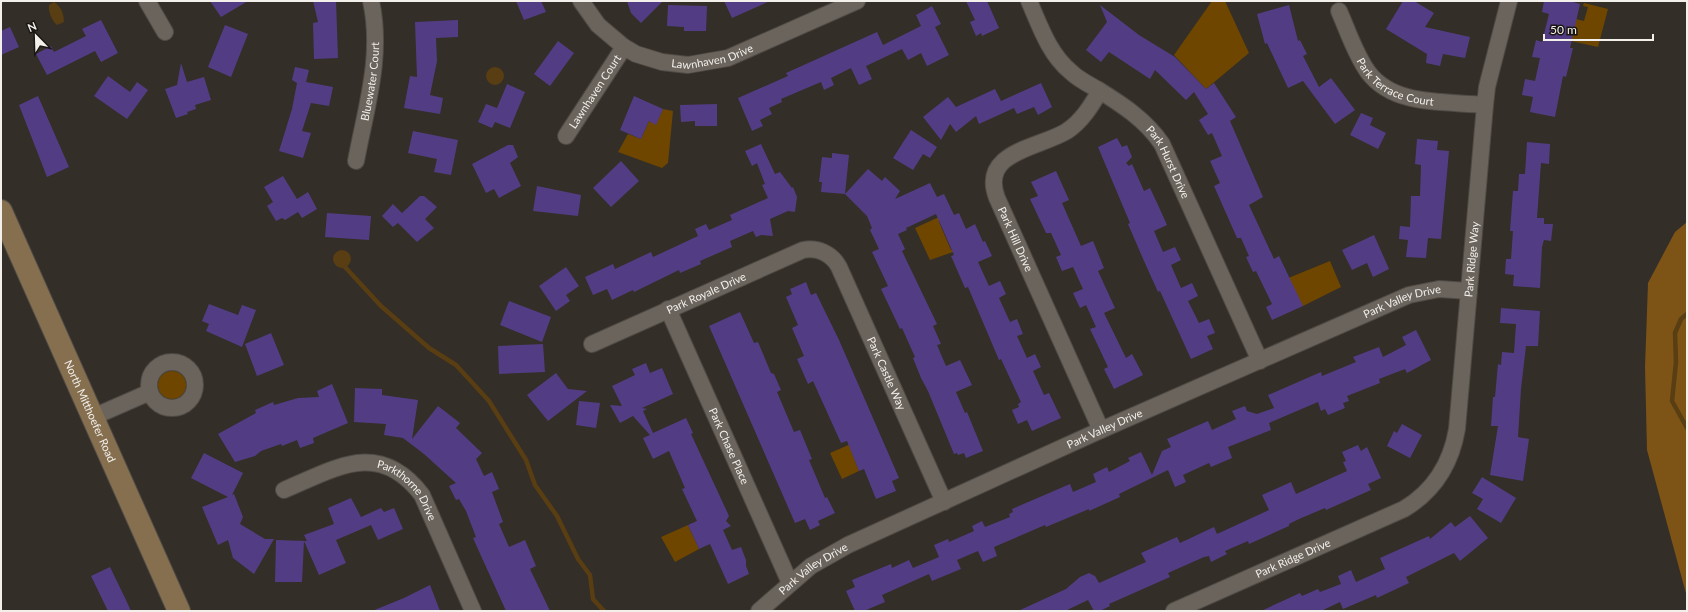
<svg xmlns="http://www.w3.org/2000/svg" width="1688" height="612" font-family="Lato,sans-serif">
<rect width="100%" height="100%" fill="#332e27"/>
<path fill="#6e4600" d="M1212,1H1225L1249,53L1206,89L1174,55Z
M1584,3L1608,9L1598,47L1571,41L1576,19L1584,21L1588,7L1583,6Z
M663,109L673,111L668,163L662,168L618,152L628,134L641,139L649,121L656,124Z
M939,217V222L951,250L954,249L953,252L930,260L915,228Z
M1330,261L1341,287L1303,306L1276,283Z
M158 385a14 14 0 1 1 28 0a14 14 0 1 1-28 0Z
M853,443L851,450L859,471L842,479L830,453Z
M688,525L699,549L675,562L661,537Z"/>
<path fill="#7d5416" d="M1687,222V597L1647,450L1645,367L1648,283L1675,232Z"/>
<path fill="#593d13" d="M54,2C61,6 64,14 64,22L57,25C52,21 48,12 49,5Z
M486 76a9 9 0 1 1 18 0a9 9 0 1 1-18 0Z
M333 259a9 9 0 1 1 18 0a9 9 0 1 1-18 0Z"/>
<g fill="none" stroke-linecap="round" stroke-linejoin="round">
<path stroke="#593d13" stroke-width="4.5" d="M345,267L381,306L429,348L456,365L489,401L526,460L535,485L557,516L578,559L590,575L593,599L604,611
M1687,314L1681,319L1675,333L1676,362L1672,401L1687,428"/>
</g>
<path fill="#523d84" d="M210,1H248L221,17Z
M313,1H336L338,58L314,59L313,23L318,22Z
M516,1H541L546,12L524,20Z
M627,1H663L641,23L631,13Z
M724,1H770L732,18Z
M966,1H987L999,28L982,36L981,33L976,36L970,22L975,20Z
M1403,1H1414L1434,13L1425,27L1470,37L1465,58L1443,54L1440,66L1426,63L1427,54L1386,29Z
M1544,1H1569L1580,4L1570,48H1573L1566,77L1563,76L1555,117L1530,112L1533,97L1522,95L1525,79L1535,81L1540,58L1532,57L1536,40L1542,42L1549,14L1542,12Z
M668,5L707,6L706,31H684V27L667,26Z
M1100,5L1139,35L1175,57L1206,89L1214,83L1236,117L1230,121L1263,197L1249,205L1274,259L1279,256L1303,306L1272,320L1266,307L1272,304L1256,271L1253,272L1246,257L1249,256L1241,238H1237L1214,186L1220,183L1210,161L1222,156L1212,133L1208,135L1199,120L1208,114L1194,92L1186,100L1155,70L1150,79L1109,52L1101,62L1086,50L1107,22Z
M1289,5L1298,41L1300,40L1307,54L1303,56L1319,87L1331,78L1355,110L1335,124L1303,81L1288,88L1267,43L1265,44L1257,14Z
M932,6L941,24L935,27L949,55L927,66L921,53L908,60L902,49L866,66L872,79L859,85L851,68L831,78L834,85L824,90L821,82L781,99L782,102L769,108L772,114L760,120L763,126L752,131L738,98L788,76L786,73L877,32L883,45L921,26L916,15Z
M101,20L118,53L101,62L95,51L47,75L36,54L51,46L54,52L86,36L82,29Z
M458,20V37L436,38L437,61L430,95L443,98L440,114L404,108L410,76L417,77L415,22Z
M225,25L248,34L231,77L208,67Z
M10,27L19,47L1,55V31Z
M558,41L574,53L550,86L534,74Z
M181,63L187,82L204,77L211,100L195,105L196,109L187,112L188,114L176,118L165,89L177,85Z
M295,67L309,70L306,82L333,87L329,106L311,103L302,131L311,133L303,158L279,151L292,109L297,83L292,80Z
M108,76L130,92L137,82L148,90L127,119L94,96Z
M1041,83L1052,107L1038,115L1034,107L1017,114L1014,108L979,124L976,116L956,132L950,124L941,140L923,117L948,97L956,107L995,89L1001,101Z
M507,84L525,92L510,128L495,122L492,128L478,122L486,104L497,108Z
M38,96L69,167L47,177L19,105Z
M634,96L663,109L656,125L649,121L641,139L620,130Z
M717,104V126H695V121L681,122L680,105Z
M1361,113L1373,118L1370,125L1386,133L1378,149L1350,135Z
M911,130L937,147L930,158L923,154L913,170L893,158Z
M413,131L458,140L451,175L434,172L437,159L408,153Z
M1117,138L1122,147L1127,145L1132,157L1126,163L1129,166L1132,164L1144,191L1150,188L1158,205L1167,225L1154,231L1163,252L1175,247L1181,260L1171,265L1181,288L1192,283L1198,296L1188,301L1199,323L1209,319L1215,333L1207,336L1213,349L1191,359L1160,291L1158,292L1144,261L1128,224L1130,223L1098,147Z
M1417,139L1438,141L1437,150L1449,151L1441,239L1428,238L1426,258L1406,257L1408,240L1399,239L1400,226L1410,227L1411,196H1420L1421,165L1415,164Z
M1527,142L1550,144L1549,164L1541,163L1537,218H1544V224H1553L1551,241L1544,240L1542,247L1540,288L1513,286L1514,275L1505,274L1506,259H1511L1513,231H1510L1513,191H1518L1519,174H1525Z
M761,144L775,174L780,172L792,188L793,187L797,197L795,212L788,211L770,219L773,236L761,235L756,237L753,231L730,241L732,247L700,261L701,264L680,273L679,270L634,292L633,290L612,300L607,289L593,295L585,277L613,264L615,269L651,252L653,257L698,236L695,229L706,224L709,230L732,220L730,215L768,198L762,185L765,184L757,163L752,166L745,151Z
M508,145H513L518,157L510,163L521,186L499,198L494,189L486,193L472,164Z
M832,153L849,155L845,194L868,169L882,181L885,177L900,191L895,199L930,183L937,197L944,194L954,215L959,213L966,229L975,224L983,242L985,241L992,256L978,262L989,286L1000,281L1006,294L999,298L1010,322L1017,319L1023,334L1017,336L1027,358L1035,354L1041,367L1033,371L1044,395L1049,393L1061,418L1032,431L1027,420L1018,424L1012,410L1019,407L1018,404L1021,402L1001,359L999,360L968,287L965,288L951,256L954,255L936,214L906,228L907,230L898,234L905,249L902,251L937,324L933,326L941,344L937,345L946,366L960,360L972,385L956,392L965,413L967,412L983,451L966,458L964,453L958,455L957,453L954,454L928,391L921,378L913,358L915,357L902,328L900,329L881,289L888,286L872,252L879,249L870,230L872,228L867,216L845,194L821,192L822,182H819L822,157L832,158Z
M621,161L639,181L611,207L593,188Z
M1056,171L1069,200L1062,203L1081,246L1093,241L1104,268L1098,271L1115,308L1104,313L1126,358L1132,354L1143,375L1114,389L1104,369L1108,367L1090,329L1096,327L1086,305L1080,308L1073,293L1083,289L1073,267L1062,271L1056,257L1061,255L1051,233H1046L1030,199L1038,196L1031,182Z
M283,176L297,199L308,192L317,209L302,218L298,212L285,220L282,218L276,221L267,206L273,202L264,187Z
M537,186L581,195L578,216L533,211Z
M420,196H424L437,207L425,219L434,228L417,242L398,223L393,227L382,216L393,204L402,213Z
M327,213L371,216L369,240L325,237Z
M1374,235L1389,269L1373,277L1367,263L1352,270L1342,250Z
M566,267L579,286L566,295L570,301L556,311L539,286Z
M806,282L811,295L816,293L839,340L899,478L892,481L896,491L876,499L864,469L859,471L847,441L841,443L813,381L808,384L797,359L804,356L792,328L798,325L786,297L792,294L790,289Z
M509,301L551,317L542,342L500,325Z
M209,304L238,315L242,305L256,310L242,347L206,331L209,324L202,321Z
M1501,308L1540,311L1538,346H1526L1521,389L1518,437L1529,439L1523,481L1490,475L1498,426H1491L1493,397H1495L1498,364L1501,365L1502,352L1514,353L1516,324L1500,323Z
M740,312L754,343L758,342L771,373L774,374L781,390L777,392L794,432L800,430L812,459L809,460L825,498L827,497L835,513L818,521L820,525L810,530L805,519L795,523L709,326Z
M1416,330L1431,360L1407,373L1405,369L1379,379L1380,383L1347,396L1349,401L1343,403L1345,408L1328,415L1325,409L1321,411L1318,402L1269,423L1271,430L1228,447L1232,458L1211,467L1209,463L1183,475L1186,482L1175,487L1168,470L1119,494L1120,497L1089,511V509L1046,527L1045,525L994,547L997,556L983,562L978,551L957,560L961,569L932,581L929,574L882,595L885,602L864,611H855L846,591L855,587L852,580L891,564L892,568L909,560L913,568L939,557L934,545L948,539L949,542L974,531L972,526L982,521L985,527L1010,517L1009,514L1013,512L1012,509L1070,484L1073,492L1096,482L1093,474L1107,467L1109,472L1130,461L1128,458L1141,452L1152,475L1162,451L1171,447L1167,439L1208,421L1212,430L1236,419L1232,411L1245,406L1247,411L1257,414L1274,408L1268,395L1321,372L1322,376L1356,362L1353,357L1379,347L1383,357L1406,345L1402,337Z
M271,333L284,365L257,376L245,344Z
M543,344L545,372L499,374L498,346Z
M646,363L650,373L662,368L673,394L642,408L647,409L643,411L653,433L686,418L693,433L691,434L729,516L726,521L731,526L723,530L732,550L741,547L746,560V566L749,574L728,584L710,544L699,549L688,525L697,521L682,489L685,488L669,451L653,459L643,438L650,435L633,416L620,423L610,405L622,406L612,386L635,375L632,369Z
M556,373L568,389L587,391L548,421L527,395Z
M332,384L348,423L313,438L314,443L300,448L297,440L282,446L281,444L261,451L255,456L235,462L218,434L256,413L255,410L273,402L274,405L298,398L319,397L317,391Z
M355,388L382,389V395L418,400L412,439L438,406L460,423L456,428L482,453L476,459L484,476L492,472L499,489L492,492L503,522L499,524L509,547L525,540L536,566L530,569L550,611H506L473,538L476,537L466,511L459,499L456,500L449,486L456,483L424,454L403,438L384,435L386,424L354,422Z
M579,401L600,403L596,428L576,425Z
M1402,424L1422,435L1410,458L1387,446L1394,431L1397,433Z
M1358,445L1361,451L1367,447L1381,478L1368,484L1371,490L1326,510L1325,508L1299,519L1289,524V526L1249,544L1248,541L1225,551L1227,554L1211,562L1209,556L1204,557L1168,573L1170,577L1109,604L1110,606L1100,611H1094L1088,600L1065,611H1018L1066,589L1080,577L1089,573L1095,576L1099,583L1146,562L1141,553L1177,537L1180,543L1214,527L1217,534L1269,510L1262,495L1291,482L1296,494L1347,471L1343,462L1346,461L1342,452Z
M204,453L243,473L232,495L234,494L243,517L240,524L265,539H274L254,574L233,558L228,540L218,545L202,507L228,497L191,478Z
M1482,477L1516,498L1501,523L1477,509L1483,499L1472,493Z
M351,498L361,517L381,508L384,512L394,508L403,529L378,540L371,525L336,540L346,563L319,575L304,541L302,582H275L276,540L307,541L304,535L334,524L328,508Z
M1470,516L1488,538L1460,561L1454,553L1406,577L1409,583L1377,598L1376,595L1343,609L1340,602L1321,611H1261L1300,593L1302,596L1318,589L1320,592L1341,584L1338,576L1351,570L1356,582L1385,569L1380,558L1429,536L1430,539L1451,522L1455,527Z
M110,567L125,598L131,611H108L106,607L91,576Z
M430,585L440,611H372L404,598Z"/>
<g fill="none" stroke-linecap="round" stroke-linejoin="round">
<g stroke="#4f4a45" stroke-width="18">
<g id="street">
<path d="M147,1L165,32"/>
<path id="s1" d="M581,1L598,25L624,47L636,54L662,62L688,65L728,58L857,1"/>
<path id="s2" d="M1029,1C1040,26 1049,54 1071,72C1078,79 1088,84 1097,89C1121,104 1145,119 1162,144L1260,361"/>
<path id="s3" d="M1339,11C1348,31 1355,54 1368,72C1394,107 1446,101 1485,105"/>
<path id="s4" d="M1100,91C1091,106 1082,121 1067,131C1040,148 979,151 997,198L1101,430"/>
<path id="s5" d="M566,136L624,47"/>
<path id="s6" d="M356,161C366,107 383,56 371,1"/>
<path id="s7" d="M668,309L790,583"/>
<path id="s8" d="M592,344L803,250C818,247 832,254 839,267L944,502"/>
<circle cx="172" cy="385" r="23"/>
<path d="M93,417L150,392"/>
<path id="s9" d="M284,490C336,468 379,439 422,495L473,611"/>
<path id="s10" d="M759,611L811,566L848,545L1101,430L1409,295L1439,289L1469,291"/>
<path id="s11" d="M1174,611L1404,509C1434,491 1451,464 1457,429L1485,105L1487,87L1509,1"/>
</g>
</g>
<g stroke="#4f4a45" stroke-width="24">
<g id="secondary">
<path id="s12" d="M1,211L179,611"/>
</g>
</g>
<use href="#street" stroke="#6a645c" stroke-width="16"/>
<use href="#secondary" stroke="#856f4f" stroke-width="22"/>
</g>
<g text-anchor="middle" stroke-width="4" stroke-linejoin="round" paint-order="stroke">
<g font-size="11" fill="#f3f0ec" stroke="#191613">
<text dy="4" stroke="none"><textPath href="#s1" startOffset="156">Lawnhaven Drive</textPath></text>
<text dy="4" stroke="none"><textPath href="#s3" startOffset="97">Park Terrace Court</textPath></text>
<text dy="4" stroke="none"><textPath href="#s6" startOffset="81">Bluewater Court</textPath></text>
<text dy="4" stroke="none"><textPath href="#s5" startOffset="53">Lawnhaven Court</textPath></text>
<text dy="4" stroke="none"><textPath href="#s2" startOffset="219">Park Hurst Drive</textPath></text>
<text dy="4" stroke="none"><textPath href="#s4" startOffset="208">Park Hill Drive</textPath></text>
<text dy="4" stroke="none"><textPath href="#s11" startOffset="521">Park Ridge Way</textPath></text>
<text dy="4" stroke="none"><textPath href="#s8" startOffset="125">Park Royale Drive</textPath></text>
<text dy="4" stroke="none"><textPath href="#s10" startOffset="717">Park Valley Drive</textPath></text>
<text dy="4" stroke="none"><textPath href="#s8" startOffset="390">Park Castle Way</textPath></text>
<text dy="4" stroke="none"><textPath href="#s12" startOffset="219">North Mitthoefer Road</textPath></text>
<text dy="4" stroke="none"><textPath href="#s10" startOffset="393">Park Valley Drive</textPath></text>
<text dy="4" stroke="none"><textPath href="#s7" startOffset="150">Park Chase Place</textPath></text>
<text dy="4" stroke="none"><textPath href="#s9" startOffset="140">Parkthorne Drive</textPath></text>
<text dy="4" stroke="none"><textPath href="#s11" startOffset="130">Park Ridge Drive</textPath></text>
<text dy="4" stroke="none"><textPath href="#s10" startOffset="69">Park Valley Drive</textPath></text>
</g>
</g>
<rect width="1688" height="612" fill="none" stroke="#f3f0ec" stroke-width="4"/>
<g transform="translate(36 36) rotate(337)" stroke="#191613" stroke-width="3" paint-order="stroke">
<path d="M0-3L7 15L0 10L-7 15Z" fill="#f3f0ec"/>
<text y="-6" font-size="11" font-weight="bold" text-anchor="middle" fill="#f3f0ec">N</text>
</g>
<path d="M1544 34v6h109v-6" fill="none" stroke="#f3f0ec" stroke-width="2"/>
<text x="1550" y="34" font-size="12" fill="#f3f0ec" stroke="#191613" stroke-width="3" paint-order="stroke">50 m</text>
</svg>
